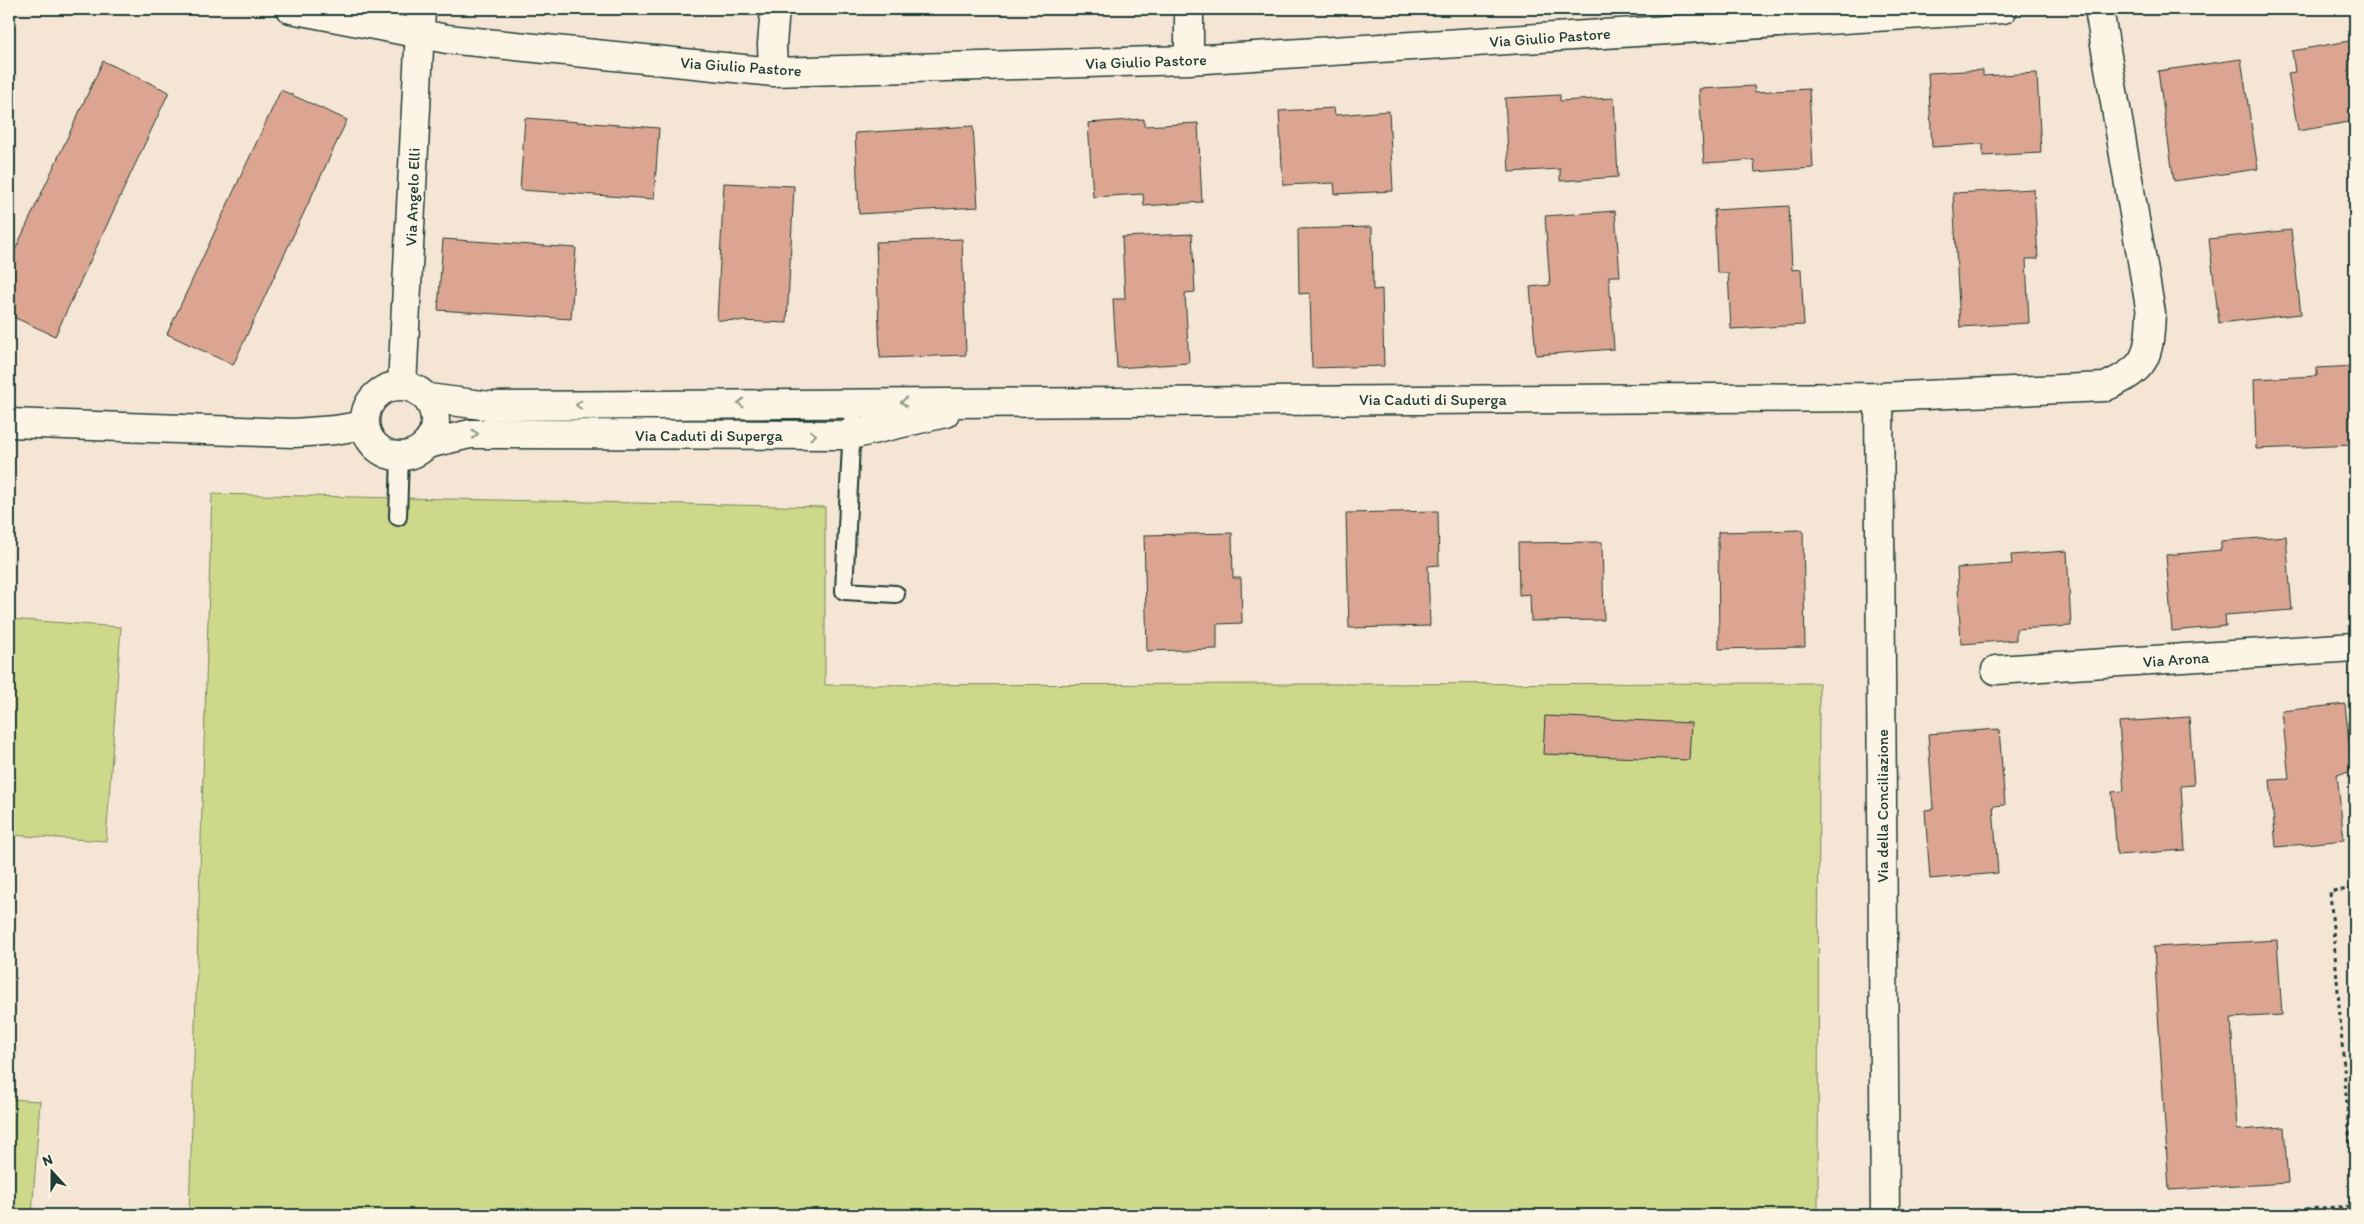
<svg xmlns="http://www.w3.org/2000/svg" width="2364" height="1224" font-family="Itim,sans-serif">
<rect width="100%" height="100%" fill="#f5e5d4"/>
<filter id="ink" filterUnits="userSpaceOnUse"><feTurbulence type="fractalNoise" baseFrequency=".02" numOctaves="2"/><feDisplacementMap in="SourceGraphic" scale="10" xChannelSelector="R" yChannelSelector="G"/><feConvolveMatrix kernelMatrix="1 2 1 2 8 2 1 2 1" color-interpolation-filters="sRGB"/></filter>
<g filter="url(#ink)">
<path fill="#cdd88b" stroke="#768a60" d="M212,494L825,507V685L1819,683L1818,1215H189Z
M9,619L121,627L106,841L9,835Z
M9,1099L40,1101L32,1215H9Z"/>
<path fill="#dba591" stroke="#1f3d34" d="M2355,40V121L2298,131L2288,73L2295,72L2292,51Z
M2241,59L2258,169L2174,181L2158,71Z
M103,61L169,92L55,336L9,315V263Z
M1983,70V76L2037,73L2041,153L1983,156V144L1932,147L1928,73Z
M1754,86L1755,92L1809,89L1813,168L1755,172L1754,160L1704,163L1699,89Z
M281,90L347,120L233,365L167,334Z
M1560,95V101L1614,98L1618,177L1560,181V169L1509,172L1505,98Z
M1334,108L1335,115L1389,111L1393,191L1335,194L1334,183L1283,185L1279,111Z
M525,118L659,128L654,199L520,190Z
M1144,119V126L1198,123L1202,202L1144,206L1143,194L1093,197L1088,123Z
M973,126L978,207L859,214L855,133Z
M724,183L794,186L787,323L717,320Z
M2034,189L2038,259H2026L2029,323L1960,327L1953,193Z
M1789,206L1792,270L1801,269L1804,325L1731,329L1728,273H1717L1714,210Z
M1615,211L1620,276H1609L1614,349L1536,355L1530,287L1550,285L1545,216Z
M1372,227L1373,290L1382,289L1384,366L1312,368L1310,293L1299,294L1298,229Z
M2291,230L2301,314L2219,323L2209,239Z
M1192,234L1195,292L1185,293L1189,363L1117,368L1113,299H1125L1122,237Z
M443,239L576,248L571,319L438,310Z
M962,239L966,355L880,358L876,242Z
M2355,366V445L2256,449L2254,379L2317,376V368Z
M1438,511L1439,565L1428,566L1430,626L1349,628L1346,513Z
M1803,530L1805,647L1719,649L1718,532Z
M1232,533L1233,578H1241L1242,623L1217,624V649L1147,651L1144,535Z
M2286,536L2292,610L2225,615L2226,626L2172,631L2166,555L2221,550V541Z
M1602,542L1604,620L1531,621L1530,594L1519,595L1518,543Z
M2067,551L2071,626L2016,629V640L1961,644L1957,568L2012,564L2011,555Z
M2345,704L2352,772L2337,774L2344,840L2276,847L2270,780L2289,779L2282,711Z
M1545,716L1691,723L1689,760L1543,754Z
M2189,717L2194,785L2181,786L2185,850L2117,855L2112,792L2124,791L2119,722Z
M1999,729L2005,805L1993,806L1998,873L1930,879L1925,810L1933,809L1928,734Z
M2277,940L2282,1015L2231,1018L2237,1130L2284,1127L2288,1183L2169,1190L2154,947Z"/>
<g fill="none" stroke-linecap="round" stroke-linejoin="round">
<g stroke="#1f3d34" stroke-width="20">
<path id="lane" d="M853,402L844,591L896,594
M398,517L400,456"/>
</g>
<g stroke="#1f3d34" stroke-width="31">
<path id="street" d="M291,9L447,39L773,72L1189,60L2003,9
M1189,9V60
M773,72L772,44L775,9
M365 421a35 35 0 1 1 70 0a35 35 0 1 1-70 0Z
M402,386L421,9
M1879,397L1885,1215
M428,398L490,406L1879,397L2105,387C2147,368 2149,358 2151,313L2099,9
M9,423L294,433L335,430L365,425
M428,444L470,434L851,435L945,413
M1996,670L2355,647"/>
</g>
<path stroke="#1f3d34" stroke-width="3" stroke-dasharray="4 4" stroke-linecap="butt" d="M2210,1215L2355,1206L2330,891L2355,889"/>
<use href="#lane" stroke="#fcf5e5" stroke-width="16"/>
<use href="#street" stroke="#fcf5e5" stroke-width="28"/>
</g>
<defs><path id="oneway-chevron" d="M-2-3.5L2.5 0L-2 3.5" fill="none" stroke-width="1.6" stroke-linecap="round" stroke-linejoin="round" transform="scale(1.25)"/></defs>
<g stroke="#8e998c">
<use href="#oneway-chevron" transform="translate(904 402) rotate(180)"/>
<use href="#oneway-chevron" transform="translate(741 403) rotate(179)"/>
<use href="#oneway-chevron" transform="translate(579 405) rotate(179)"/>
<use href="#oneway-chevron" transform="translate(475 434) rotate(-3)"/>
<use href="#oneway-chevron" transform="translate(813 435)"/>
</g>
</g>
<g text-anchor="middle" stroke-width="4.5" stroke-linejoin="round" paint-order="stroke">
<g font-size="16" fill="#1f3d34" stroke="#fcf5e5">
<text transform="translate(1550 37) rotate(-4)" y="6">Via Giulio Pastore</text>
<text transform="translate(1146 61) rotate(-2)" y="6">Via Giulio Pastore</text>
<text transform="translate(741 66) rotate(4)" y="6">Via Giulio Pastore</text>
<text transform="translate(412 197) rotate(-88)" y="6">Via Angelo Elli</text>
<text x="1433" y="405">Via Caduti di Superga</text>
<text x="709" y="441">Via Caduti di Superga</text>
<text transform="translate(2176 659) rotate(-4)" y="6">Via Arona</text>
<text transform="translate(1882 806) rotate(-90)" y="6">Via della Conciliazione</text>
</g>
</g>
<rect width="2364" height="1224" fill="none" stroke="#fcf5e5" stroke-width="30"/>
<rect x="15" y="15" width="2334" height="1194" fill="none" stroke="#1f3d34" stroke-width="2" filter="url(#ink)"/>
<g transform="translate(52 1172) rotate(339)" stroke="#fcf5e5" stroke-width="4" paint-order="stroke">
<path d="M0-4L9 19L0 12L-9 19Z" fill="#1f3d34"/>
<text y="-8" font-size="14" font-weight="bold" text-anchor="middle" fill="#1f3d34">N</text>
</g>
</svg>
